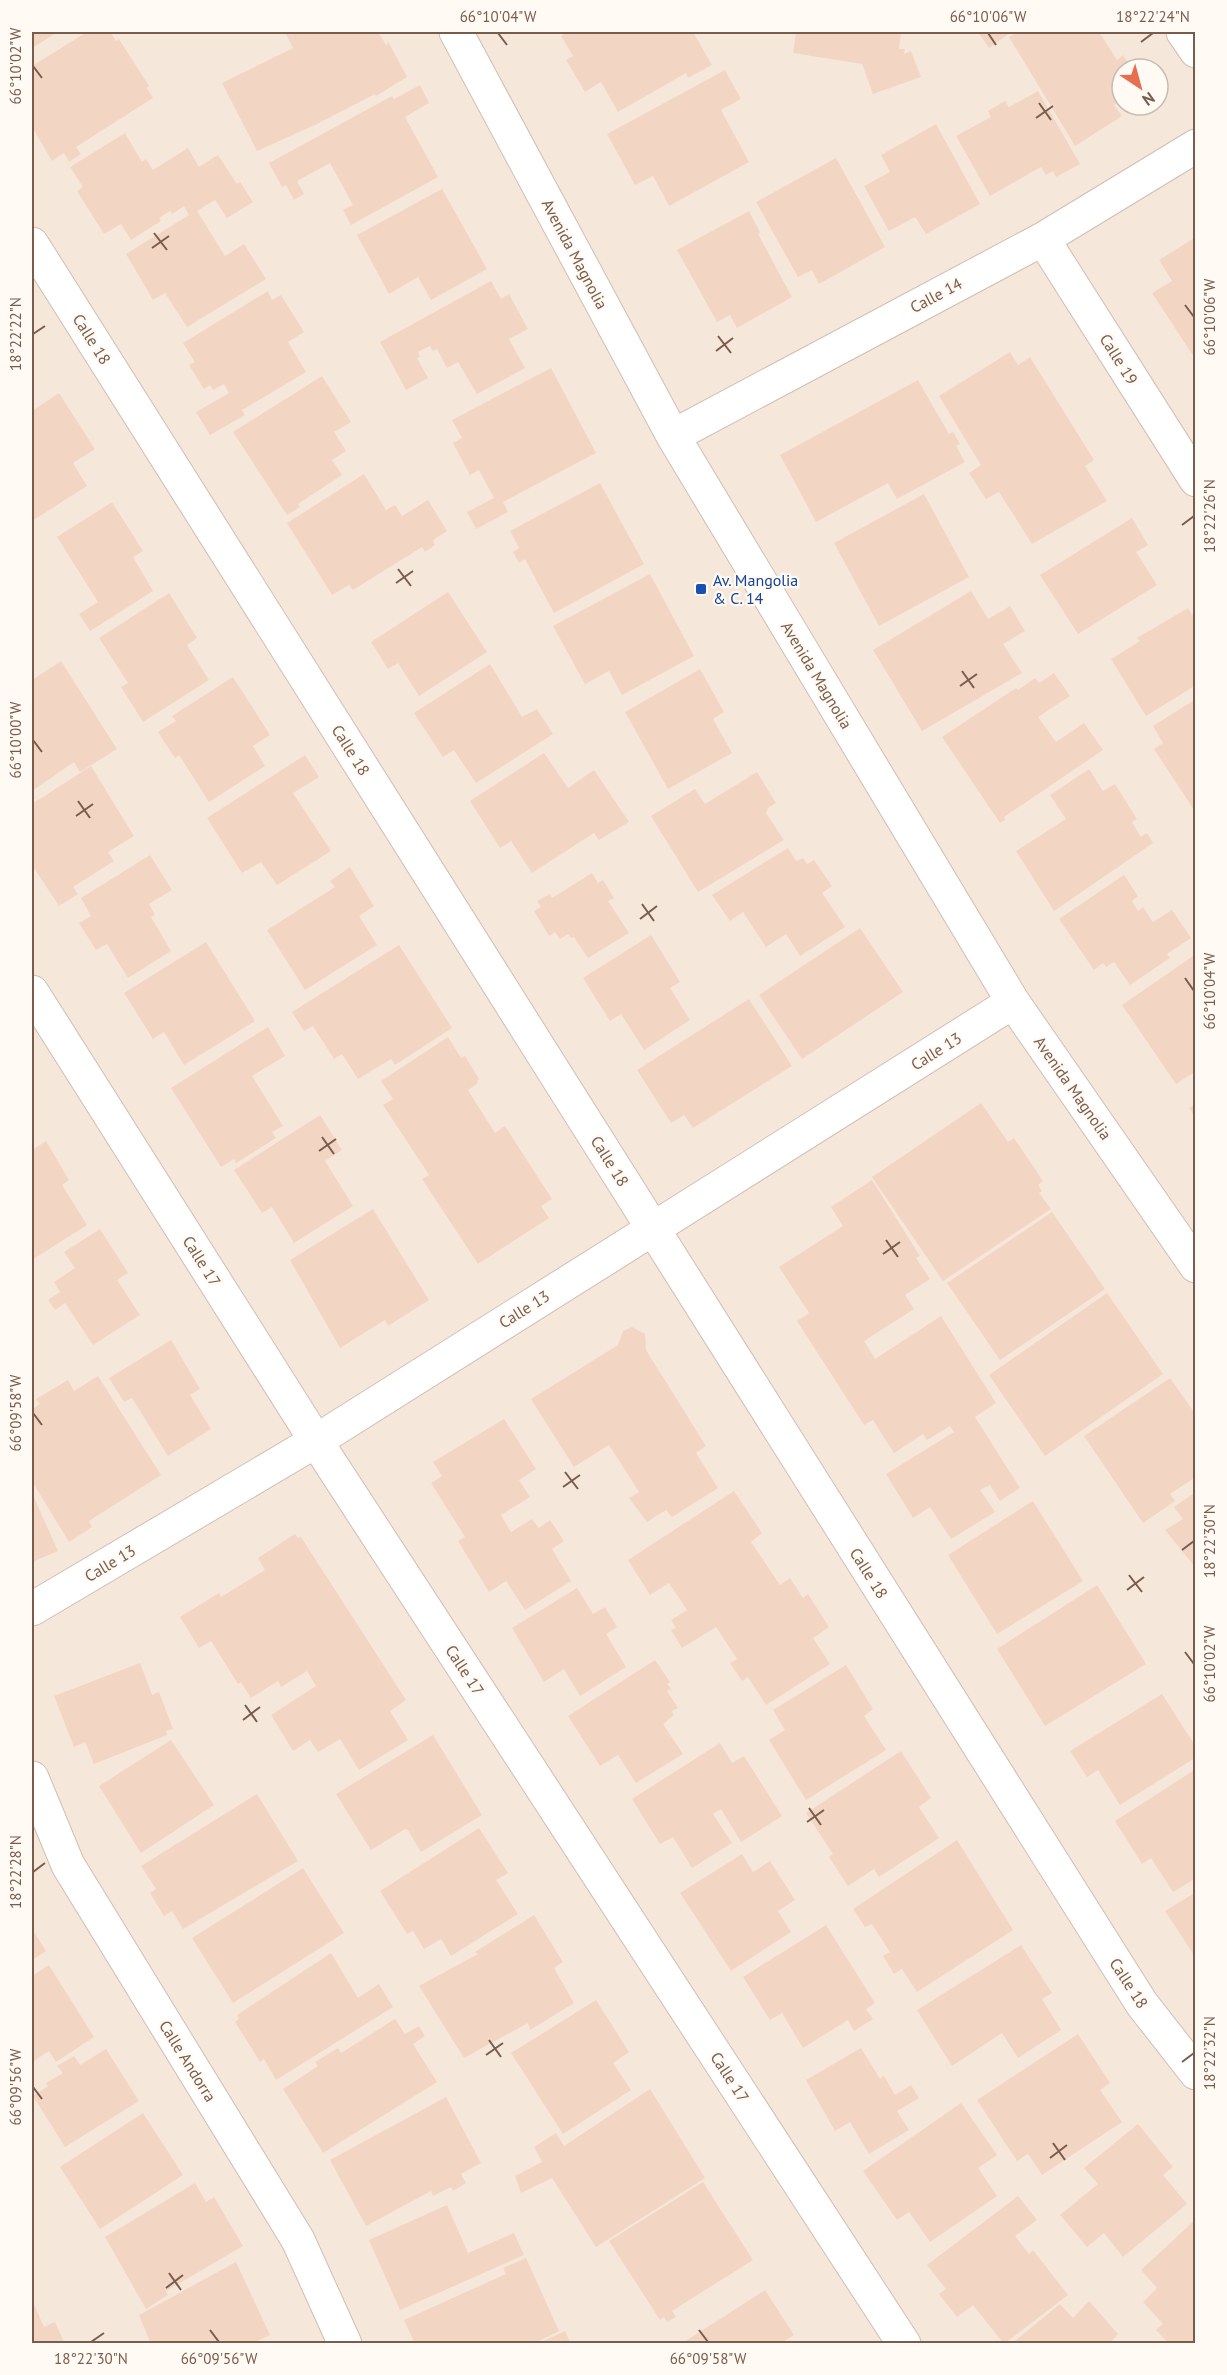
<svg xmlns="http://www.w3.org/2000/svg" width="1227" height="2375" font-family="'PT Sans',sans-serif">
<rect width="100%" height="100%" fill="#fdf6ec"/>
<path fill="#f5e8da" fill-rule="evenodd" d="M32,32H1195V2343L32,2344ZM1122,69H1158V105H1122Z"/>
<path fill="#f3d5c3" d="M32,32H58L32,48Z
M87,32H110L116,41L119,39L149,86L147,88L153,98L76,147L81,154L69,162L64,153L52,161L32,127V66Z
M292,32H378L387,46L388,41L407,77L376,96L375,94L317,124L257,151L222,83L293,48L286,34Z
M568,32H693L712,65L688,78L686,73L618,112L601,82L585,92L566,60L573,56L561,36Z
M796,32H901L899,49H905L904,54L911,51L921,77L873,94L862,64L793,53Z
M978,32H1009L1010,33L989,48Z
M1018,32H1099L1117,60L1123,55L1132,69H1122V100L1114,105L1122,116L1075,146L1009,37Z
M725,70L741,99L721,110L749,162L669,206L653,176L635,185L607,134Z
M420,85L429,103L405,117L438,177L351,225L343,210L353,205L330,163L297,181L304,194L294,200L286,185L282,187L269,163L392,96L394,99Z
M1038,91L1080,164L1056,177L1053,171L1046,175L1041,167L990,196L956,136L991,117L988,111L1005,101L1009,107Z
M936,124L980,204L926,234L915,217L889,231L864,186L890,172L881,155Z
M125,133L142,162L146,159L153,170L188,148L199,167L218,155L237,184L240,182L253,202L227,218L215,200L197,211L225,256L244,244L266,279L187,327L165,293L153,300L126,254L189,215L184,206L172,214L170,211L159,218L161,221L131,240L121,224L104,234L77,191L83,187L70,167Z
M836,158L885,247L819,284L812,270L798,277L756,202Z
M442,189L487,269L431,300L418,277L389,294L357,235Z
M749,211L760,232L758,234L792,297L737,328L730,315L717,322L677,250Z
M1196,237V360L1152,293L1172,281L1159,260Z
M491,281L501,299L509,294L528,329L509,339L525,368L477,394L458,362L447,368L437,349L433,351L430,346L418,352L420,357L417,358L428,378L406,390L380,342Z
M268,291L272,300L281,295L304,332L288,342L306,372L242,410L245,415L210,435L196,412L229,393L224,384L213,390L210,385L204,389L189,365L195,362L183,343Z
M1010,352L1018,365L1030,357L1094,460L1085,466L1107,501L1032,544L999,492L986,499L969,473L981,465L939,396Z
M551,368L596,453L503,502L508,512L476,529L467,512L494,498L479,470L470,475L453,443L462,438L452,420Z
M322,376L351,422L334,432L346,451L332,460L342,475L298,504L300,507L287,515L233,432Z
M918,380L949,434L953,432L960,444L956,446L965,462L897,499L888,483L816,522L780,455Z
M59,393L95,449L73,463L87,486L32,521V411Z
M364,474L386,510L395,505L402,516L428,500L447,531L433,540L435,545L425,552L422,547L353,590L349,585L332,595L287,523Z
M600,483L644,564L554,613L525,559L519,563L513,552L519,548L510,531Z
M924,494L969,577L879,626L834,543Z
M112,502L143,551L133,557L153,591L90,631L79,614L98,602L57,537Z
M1132,518L1148,545L1136,552L1157,585L1078,634L1040,575Z
M650,574L694,656L622,695L609,671L585,684L553,626Z
M971,591L988,619L1010,606L1025,631L1003,644L1022,673L922,731L873,650Z
M448,592L487,652L419,696L398,663L388,669L371,642Z
M169,593L197,638L187,645L209,680L143,722L121,687L128,683L99,638Z
M1188,608L1196,621V685L1146,716L1111,659L1140,641L1137,638Z
M61,661L117,749L80,772L74,762L32,791V680Z
M490,664L522,717L537,709L553,734L476,783L454,750L443,757L414,713Z
M700,669L724,712L713,719L732,753L668,789L625,712Z
M1054,673L1070,696L1038,717L1056,742L1084,723L1103,750L1004,817L1005,820L1000,823L942,737L1016,688L1018,690L1035,678L1039,683Z
M233,677L270,735L253,746L265,766L209,802L179,755L175,758L158,732L176,721L172,716Z
M1196,699V813L1154,749L1163,743L1153,726Z
M544,753L568,788L594,770L629,822L599,840L594,833L532,873L511,841L500,848L470,801Z
M305,755L319,777L293,793L331,851L277,885L261,862L242,873L207,818Z
M91,766L134,836L108,852L114,861L73,887L78,894L59,906L32,865V804Z
M1089,769L1103,791L1115,784L1137,819L1132,822L1141,837L1147,833L1153,843L1054,911L1016,851L1066,819L1050,795Z
M757,772L776,803L768,808L766,813L784,840L698,892L651,816L695,789L705,804Z
M788,848L796,861L803,858L807,864L814,860L832,886L822,893L845,927L800,956L786,934L766,947L743,912L730,921L712,895Z
M150,855L172,890L149,904L155,915L151,917L171,951L128,978L107,944L96,950L79,923L91,916L81,898Z
M350,867L374,906L359,916L377,945L305,990L267,930L335,887L330,881Z
M592,873L598,883L603,880L614,898L608,901L629,933L588,958L574,937L571,938L568,934L560,939L555,932L549,936L534,911L541,907L537,901L550,894L552,898Z
M1124,875L1138,896L1132,901L1138,911L1143,907L1153,922L1172,910L1191,938L1167,954L1170,958L1130,985L1114,962L1106,967L1103,963L1094,970L1059,919Z
M860,928L903,992L802,1059L759,995Z
M651,935L680,982L670,988L690,1020L644,1050L621,1014L610,1021L583,978Z
M206,942L255,1021L184,1065L164,1032L153,1039L124,993Z
M399,945L452,1028L395,1065L391,1059L358,1079L342,1054L334,1059L313,1026L304,1031L292,1012Z
M1196,954V1071L1176,1084L1122,1005Z
M749,999L792,1066L693,1128L684,1115L671,1123L637,1070Z
M268,1027L285,1056L252,1076L283,1126L272,1132L276,1138L236,1163L234,1159L221,1167L171,1088Z
M448,1037L461,1058L465,1056L479,1079L477,1081L478,1083L468,1090L495,1133L505,1126L552,1199L541,1206L549,1218L478,1264L422,1179L429,1175L383,1105L393,1099L381,1081Z
M981,1103L1008,1142L1014,1138L1043,1181L1038,1185L1042,1191L1039,1193L1051,1209L943,1281L872,1177Z
M1196,1103V1118L1189,1108Z
M320,1115L342,1150L325,1161L353,1206L294,1243L272,1207L262,1213L234,1170Z
M46,1141L69,1180L62,1185L87,1225L32,1260V1150Z
M872,1180L920,1256L916,1258L930,1279L905,1295L914,1309L864,1341L875,1359L941,1316L996,1403L975,1417L1020,1488L1000,1501L990,1485L980,1490L995,1512L951,1539L930,1507L913,1518L886,1474L954,1432L950,1426L927,1440L923,1434L894,1453L873,1420L864,1425L797,1321L809,1313L779,1267L843,1226L831,1207Z
M373,1209L429,1300L388,1326L385,1320L340,1348L290,1260Z
M1052,1212L1105,1289L1000,1360L947,1283Z
M100,1229L128,1273L117,1280L140,1315L93,1345L65,1303L55,1310L48,1300L60,1292L54,1282L75,1268L64,1252Z
M1107,1293L1163,1374L1045,1456L989,1375Z
M632,1327L645,1334L646,1350L706,1446L696,1453L718,1488L672,1517L666,1510L647,1522L629,1498L639,1492L609,1445L574,1467L531,1399L618,1345L623,1331Z
M171,1340L200,1389L190,1395L211,1429L168,1456L132,1398L124,1402L109,1378Z
M98,1376L161,1475L89,1521L92,1527L69,1542L32,1481V1410L40,1404L36,1399L68,1380L74,1391Z
M1170,1378L1196,1415V1477L1170,1494L1175,1501L1143,1523L1084,1436Z
M504,1419L536,1469L519,1480L530,1497L501,1515L511,1532L532,1519L539,1528L550,1520L564,1541L552,1549L571,1581L525,1610L506,1581L489,1592L458,1541L465,1537L431,1483L442,1476L433,1462Z
M734,1491L762,1533L751,1542L780,1585L790,1578L803,1598L808,1594L829,1627L813,1638L830,1664L766,1705L748,1677L742,1681L730,1663L737,1659L716,1627L682,1648L671,1630L676,1628L671,1620L687,1610L669,1583L650,1595L628,1560Z
M1196,1492V1568L1165,1530L1183,1519L1174,1507Z
M32,1493L58,1551L32,1562Z
M1033,1501L1083,1581L997,1634L948,1555Z
M295,1534L298,1538L301,1537L406,1700L390,1711L408,1740L359,1770L340,1739L318,1752L310,1740L293,1751L271,1715L316,1686L307,1671L281,1687L278,1681L251,1698L241,1682L238,1684L211,1641L199,1648L180,1617L219,1593L221,1597L265,1570L258,1558Z
M1097,1585L1146,1664L1045,1726L997,1649Z
M577,1588L593,1614L605,1607L617,1627L606,1634L626,1667L580,1696L564,1669L544,1682L512,1628Z
M655,1660L670,1682L667,1684L671,1689L667,1691L678,1708L672,1711L674,1715L663,1724L683,1754L636,1783L618,1755L600,1766L568,1716Z
M140,1663L152,1695L159,1692L173,1729L166,1731L167,1735L94,1764L85,1742L74,1747L54,1696Z
M846,1665L873,1709L864,1716L886,1750L806,1800L769,1740L785,1730L773,1710Z
M1162,1694L1196,1747L1193,1755L1195,1758L1120,1805L1098,1770L1087,1777L1070,1751Z
M433,1735L482,1815L421,1852L408,1830L405,1829L371,1850L336,1794Z
M171,1740L214,1805L141,1853L99,1786Z
M720,1743L732,1763L744,1756L782,1816L741,1842L721,1809L713,1814L732,1843L692,1868L673,1837L660,1844L632,1799Z
M901,1751L931,1798L919,1807L939,1838L879,1877L874,1869L848,1886L829,1857L833,1854L806,1813Z
M1196,1769V1878L1173,1892L1151,1858L1142,1864L1115,1821Z
M257,1794L298,1861L183,1929L172,1911L164,1916L150,1893L156,1889L141,1866Z
M479,1828L508,1873L496,1880L518,1914L451,1956L441,1939L424,1949L413,1931L407,1934L380,1891Z
M957,1840L1013,1930L917,1992L902,1969L894,1974L883,1956L890,1952L872,1924L865,1927L853,1909Z
M742,1854L753,1872L770,1861L795,1900L778,1911L791,1932L731,1971L680,1893Z
M303,1868L344,1933L233,2003L192,1938Z
M1196,1892V1958L1165,1911Z
M534,1915L563,1962L554,1968L574,2003L530,2030L528,2023L464,2058L419,1986L478,1954L475,1952Z
M826,1925L875,2003L866,2009L873,2019L854,2031L848,2020L803,2048L782,2013L770,2020L743,1977Z
M32,1929L46,1951L32,1960Z
M1021,1945L1052,1993L1042,1999L1061,2030L1018,2058L1002,2033L952,2066L917,2010Z
M331,1953L358,1998L379,1984L393,2007L276,2080L264,2059L260,2062L235,2022L239,2019L237,2015Z
M49,1965L94,2037L56,2062L49,2051L32,2062V1976Z
M596,2000L629,2052L613,2063L631,2090L563,2134L511,2053Z
M395,2019L405,2034L419,2026L425,2036L413,2044L437,2082L323,2153L283,2089L318,2066L315,2062L338,2048L341,2053Z
M1078,2034L1110,2083L1100,2090L1122,2122L1042,2175L1028,2154L1017,2161L977,2100Z
M861,2048L880,2079L884,2076L895,2095L911,2085L919,2098L897,2111L909,2130L869,2154L850,2122L835,2131L806,2080Z
M106,2049L139,2101L65,2147L33,2096L48,2086L46,2083L63,2073L57,2066L74,2056L80,2065Z
M650,2089L705,2178L596,2247L552,2178L521,2193L515,2176L542,2162L534,2147L556,2133L564,2146Z
M446,2097L481,2163L461,2174L466,2183L453,2191L451,2187L433,2196L431,2191L366,2226L330,2160Z
M961,2103L997,2155L978,2168L997,2196L930,2242L909,2212L897,2220L863,2171Z
M143,2113L183,2175L100,2229L60,2167Z
M1138,2124L1173,2167L1163,2175L1187,2204L1123,2257L1104,2233L1087,2247L1060,2215L1098,2184L1084,2168Z
M703,2182L753,2260L672,2311L676,2317L667,2322L664,2317L660,2320L609,2241Z
M195,2183L206,2202L214,2197L243,2246L166,2291L168,2295L146,2309L105,2237Z
M1018,2196L1037,2220L1015,2236L1029,2254L1033,2250L1068,2295L1004,2344L973,2305L957,2317L939,2294L946,2289L927,2265Z
M447,2205L468,2253L514,2233L524,2255L400,2310L369,2240Z
M1196,2219V2344H1169L1156,2330L1163,2324L1143,2302L1157,2288L1141,2270Z
M526,2258L559,2331L533,2344H415L404,2320L506,2274L503,2268Z
M236,2262L270,2335L251,2344H151L139,2315Z
M765,2290L794,2335L784,2341L785,2344H681Z
M32,2300L44,2327L55,2322L65,2344H32Z
M1089,2301L1118,2334L1109,2344H1011L1060,2304L1073,2318Z
M565,2331L571,2344H537Z"/>
<g fill="none" stroke-linecap="round" stroke-linejoin="round">
<g stroke="#d1beb0" stroke-width="35">
<path id="minor" d="M456,32L673,436L1013,1002L1196,1266
M1183,32L1196,51
M1043,239L1196,480
M32,244L1142,2004L1196,2073
M673,436L1043,239L1196,146
M32,992L316,1441L904,2344
M32,1609L316,1441L1013,1002
M32,1778L68,1865L298,2240L345,2344"/>
</g>
<use href="#minor" stroke="#fff" stroke-width="33"/>
</g>
<path fill="none" stroke="#7a5c4d" stroke-width="2" d="M498,33L507,45M988,33L996,45M1141,42L1153,33M33,66L42,78M1039,103L1051,120M1036,118L1053,106M154,233L167,250M152,248L169,236M1185,305L1194,317M33,334L45,326M718,336L731,353M716,351L733,338M1182,525L1194,516M398,569L411,586M396,583L413,571M962,671L974,688M960,686L977,674M33,740L42,752M78,801L90,818M76,816L93,804M642,904L654,921M640,919L657,906M1185,978L1194,991M322,1137L334,1154M319,1151L336,1139M886,1240L898,1257M883,1254L900,1242M33,1413L42,1425M565,1472L578,1489M563,1487L580,1475M1182,1550L1194,1541M1129,1575L1142,1592M1127,1590L1144,1577M1185,1652L1194,1664M245,1705L257,1722M243,1720L260,1707M809,1808L821,1825M807,1822L824,1810M33,1872L45,1863M489,2040L501,2057M486,2055L503,2043M1182,2062L1194,2053M33,2087L42,2099M1053,2143L1065,2160M1050,2158L1067,2145M169,2273L181,2290M166,2288L183,2275M210,2330L219,2342M699,2330L708,2342M91,2342L104,2333"/>
<rect fill="#1a4fb4" stroke="#fffaf3" stroke-width="2" x="695" y="583" width="12" height="12" rx="3"/>
<g text-anchor="middle" stroke-width="4.5" stroke-linejoin="round" paint-order="stroke">
<g font-size="16" fill="#7a5c4d" stroke="#fffaf3">
<text transform="translate(575 254) rotate(62)" y="6">Avenida Magnolia</text>
<text transform="translate(936 295) rotate(-28)" y="6">Calle 14</text>
<text transform="translate(92 339) rotate(58)" y="6">Calle 18</text>
<text transform="translate(1119 359) rotate(58)" y="6">Calle 19</text>
<text transform="translate(817 675) rotate(59)" y="6">Avenida Magnolia</text>
<text transform="translate(351 750) rotate(58)" y="6">Calle 18</text>
<text transform="translate(936 1051) rotate(-32)" y="6">Calle 13</text>
<text transform="translate(1073 1088) rotate(55)" y="6">Avenida Magnolia</text>
<text transform="translate(610 1161) rotate(58)" y="6">Calle 18</text>
<text transform="translate(202 1261) rotate(58)" y="6">Calle 17</text>
<text transform="translate(524 1309) rotate(-32)" y="6">Calle 13</text>
<text transform="translate(110 1563) rotate(-31)" y="6">Calle 13</text>
<text transform="translate(869 1573) rotate(58)" y="6">Calle 18</text>
<text transform="translate(465 1670) rotate(57)" y="6">Calle 17</text>
<text transform="translate(1129 1983) rotate(57)" y="6">Calle 18</text>
<text transform="translate(188 2061) rotate(58)" y="6">Calle Andorra</text>
<text transform="translate(730 2077) rotate(57)" y="6">Calle 17</text>
</g>
<g font-size="16" fill="#164399" stroke="#fffaf3" text-anchor="start">
<text x="713" y="586">Av. Mangolia<tspan x="713" dy="18">&amp; C. 14</tspan></text>
</g>
</g>
<rect width="1227" height="2375" fill="none" stroke="#fffaf3" stroke-width="66"/>
<g transform="translate(1140 87) rotate(144)"><circle r="28" fill="#fffaf3" stroke="#cabbb1" stroke-width="1.5"/>
<path d="M0-4.5L10 22L0 15L-10 22Z" fill="#e76f51"/>
<text y="-9" font-size="16" font-weight="bold" text-anchor="middle" fill="#7a5c4d">N</text>
</g>
<rect x="33" y="33" width="1161" height="2309" fill="none" stroke="#7a5c4d" stroke-width="2"/>
<g font-size="15" text-anchor="middle" fill="#7a5c4d">
<text x="498" y="22">66°10'04"W</text>
<text x="988" y="22">66°10'06"W</text>
<text x="1153" y="22">18°22'24"N</text>
<text transform="translate(16 66) rotate(-90)" y="5">66°10'02"W</text>
<text transform="translate(1210 317) rotate(-90)" y="5">66°10'06"W</text>
<text transform="translate(16 334) rotate(-90)" y="5">18°22'22"N</text>
<text transform="translate(1210 516) rotate(-90)" y="5">18°22'26"N</text>
<text transform="translate(16 740) rotate(-90)" y="5">66°10'00"W</text>
<text transform="translate(1210 991) rotate(-90)" y="5">66°10'04"W</text>
<text transform="translate(16 1413) rotate(-90)" y="5">66°09'58"W</text>
<text transform="translate(1210 1541) rotate(-90)" y="5">18°22'30"N</text>
<text transform="translate(1210 1664) rotate(-90)" y="5">66°10'02"W</text>
<text transform="translate(16 1872) rotate(-90)" y="5">18°22'28"N</text>
<text transform="translate(1210 2053) rotate(-90)" y="5">18°22'32"N</text>
<text transform="translate(16 2087) rotate(-90)" y="5">66°09'56"W</text>
<text x="91" y="2364">18°22'30"N</text>
<text x="219" y="2364">66°09'56"W</text>
<text x="708" y="2364">66°09'58"W</text>
</g>
</svg>
